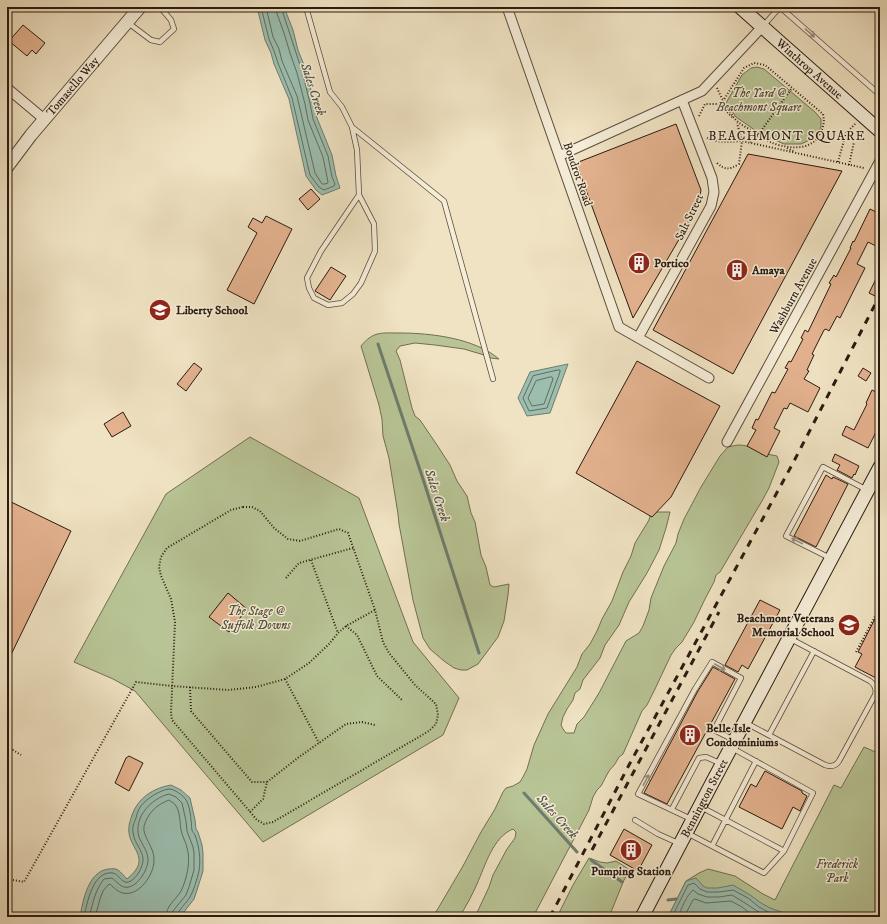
<svg xmlns="http://www.w3.org/2000/svg" width="887" height="924" font-family="'IM FELL DW Pica',serif">
<rect width="100%" height="100%" fill="#f0e3c3"/>
<filter id="stains"><feTurbulence type="fractalNoise" baseFrequency=".005" numOctaves="4"/><feColorMatrix values="0 0 0 0 .2 0 0 0 0 .09 0 0 0 0 .02 0 0 0 .5 -.17"/></filter>
<radialGradient id="worn" r=".72"><stop offset=".6" stop-color="#630" stop-opacity="0"/><stop offset="1" stop-color="#630" stop-opacity=".3"/></radialGradient>
<path fill="#b8c495" stroke="#716f52" d="M757,67L764,69L815,112L821,119V127L814,138L801,144H784L759,133L736,117L726,103L742,75L751,68Z
M399,333C431,333 474,338 499,359L491,358L484,355L464,349L435,345L415,343L400,346L396,351L400,360L412,408L415,416L420,420L437,445L450,465L457,481L467,496L471,513L475,522L481,555L486,567L490,585L494,587L509,584L508,595L504,621L498,637L478,664L467,670H461L454,668L444,661L430,649L423,638L413,600L399,524L398,514L389,458L383,436L382,419L379,405L361,346C373,331 382,333 399,333Z
M250,437L359,498L413,642L459,698L443,735L263,842L135,691L113,679L74,662L166,494Z
M738,445C751,445 756,451 767,454C770,455 774,455 777,456L779,462L769,488L762,501L720,572L716,575L714,582L705,599L694,622L682,642L676,648L671,655L655,689L647,705L642,711L623,754L619,757L615,764L609,771L601,786L597,790L593,797L589,810L533,917H475L489,887L493,875L507,849L515,838L516,832L513,829C493,837 485,866 477,884C472,895 466,907 459,917H433L463,866L481,832L495,809L503,792L506,788L513,786L520,782L523,777L527,769L534,745L548,714L577,667L582,654L590,644L597,631L602,619L612,601L623,572L631,556L635,543L649,520L651,512H670L666,528L659,550L647,573L629,602L619,625L605,645L600,658L583,680L580,689L575,693L573,700L567,709L563,717L561,725L563,729L566,733H574L577,724L584,717L599,693L626,641L639,633L643,626L649,610L651,598L664,566L676,543L678,534L684,519L701,487L720,456L728,447Z
M864,747L880,754V917H668L686,881L699,873L708,869L735,876L763,894L775,900L834,785L841,788Z
M589,858L600,862L607,863L616,861L630,870L624,880L609,917H557L573,885Z"/>
<path fill="#9bbeaf" stroke="#6e7c6f" d="M257,7H284L293,30L298,50L306,70L314,102L317,118L332,155L336,176L340,188L322,195L316,190L306,176L289,99L274,64L271,53L265,40Z
M568,364L550,413L527,416L518,398L530,372Z
M171,785L181,790L190,798L195,820L196,829L198,832L202,845L203,853V871L197,890L194,899L180,917H80C83,900 88,872 108,869C111,869 115,868 118,870C121,872 124,876 127,879C133,874 140,867 139,859C138,850 130,843 129,833C128,827 130,821 132,815C138,798 153,788 171,785Z
M696,878L703,886L707,888H718L733,885L750,895L761,903L770,908L796,917H668L686,881Z"/>
<g fill="none" stroke-linecap="round" stroke-linejoin="round">
<path stroke="#626c5f" stroke-width="1" d="M261,7L269,39L274,51L278,63L292,98L310,175L319,187L324,190L334,186L335,184L332,177L328,156L313,119L310,103L302,71L281,7
M266,7L273,37L279,49L282,61L297,96L315,173L322,184H325L328,183V182L323,157L308,120L305,104L297,73L290,53L284,33L276,11V7
M558,370H560V372L547,408L529,411L523,398L533,376Z
M550,377H552L553,379L544,404L532,406L528,398L536,381Z
M84,917C87,903 93,870 113,873C118,874 120,880 125,882C130,884 137,876 139,872C150,853 135,849 133,832C132,827 134,823 136,818C137,814 138,810 141,806C146,799 160,790 169,789C174,789 183,795 186,800C189,804 191,816 191,821C192,824 191,827 192,830C192,832 194,833 195,835C199,846 201,859 199,871C197,879 194,890 190,897C186,904 178,909 177,917
M89,917C93,903 95,890 104,879L112,878C116,881 120,886 124,887C136,890 148,870 148,860C148,851 142,845 139,837C133,817 152,798 169,794L176,797L182,803L186,821L187,831L193,847L194,853V870L189,887L186,895L173,911L172,917
M95,917L100,899L103,891L108,885L110,884C114,888 118,892 123,893C139,897 154,874 154,861C155,847 142,837 144,826C148,813 156,805 169,800C171,802 175,803 176,806C180,811 180,824 181,830C182,836 186,842 187,848C191,860 187,879 181,891C176,900 166,905 166,917
M672,917L688,885L694,883L700,889L707,892H719L733,890L748,898L759,907L768,912L784,917
M678,917C681,909 687,895 693,890L698,894L707,897H719L732,895L745,903L757,911L768,917
M684,917L693,900L695,899L706,903L731,901L742,907L755,917"/>
<path stroke="#6e7c6f" stroke-width="3" d="M378,344L423,479L479,653
M524,793L577,852
M591,860L622,882
M668,900L676,899"/>
</g>
<path fill="#e4b28f" stroke="#2a1a0f" d="M23,25L45,43L36,54L32,50L27,56L9,41Z
M676,124L701,190L698,207L633,318L576,163Z
M748,154L842,171L733,374L653,330Z
M311,189L320,199L308,210L299,199Z
M870,209L880,214V248L868,242L857,264L865,268L840,318L837,316L829,331L826,329L824,330L812,354L814,355L807,370L809,371L804,379L820,388L808,412L790,403L787,409L784,408L774,428L780,431L767,457L747,446L756,430L752,428L756,419L758,420L772,392L775,393L788,369L785,368L789,361L791,362L803,339L801,338L805,330L808,332L831,284L829,283L834,275L836,277L851,248H850L853,241L854,242Z
M266,216L292,229L254,304L227,290L257,233L248,227L253,218L262,223Z
M331,267L346,276L330,300L315,291Z
M880,271V291L877,297L869,293Z
M637,361L720,406L671,497L652,517L576,473Z
M194,363L202,369L186,391L177,384Z
M863,368L871,373L866,381L858,376Z
M872,390L880,394V424L868,448L842,435L846,426L854,430L867,404L866,403Z
M123,412L131,426L112,437L104,424Z
M835,454L859,466L855,475L854,474L852,478L837,470L840,465L832,461Z
M826,475L832,479L833,477L848,484L816,547L794,536Z
M7,500L71,531L7,663Z
M228,593L247,609L229,632L209,617Z
M760,600L780,610L748,669L742,665L738,672L725,665Z
M880,609V671L876,678L855,667L862,654L858,652Z
M713,667L735,679L667,804L644,793L698,691Z
M129,756L143,763L129,791L115,783L126,758Z
M765,771L802,791V793L807,796L800,811L793,807L782,829L739,807L751,784L756,787Z
M624,829L652,845L638,871L610,855Z"/>
<g fill="none" stroke-linecap="round" stroke-linejoin="round">
<g stroke="#5c4c3c" stroke-width="6">
<path id="service" d="M306,7L330,92L342,107L352,127L357,150L359,195L374,224L375,251L361,283L353,294L342,303L328,305L314,298L309,288L307,278L321,251L359,195
M780,7L880,95
M127,22L151,40L160,42L174,29L171,20L160,7
M763,26L780,7
M352,127L444,201L493,379
M830,558L786,536L823,467L867,490
M746,723L825,765C831,767 836,766 839,761L875,695C877,689 875,685 870,681L789,638
M769,735L814,651
M701,807L784,851L813,793L732,748
M672,809L699,758L706,757L722,764
M691,819L638,794L695,689L712,662L741,678L714,730L734,740
M635,820L658,834L678,843
M687,833L764,873L784,851
M712,846L756,761"/>
</g>
<g stroke="#5c4c3c" stroke-width="11">
<path id="minor" d="M507,7L619,327L709,378
M7,88L44,119
M559,156L702,91L762,27
M638,338L711,206L714,192L712,178L682,100
M727,442L880,161"/>
</g>
<g stroke="#5c4c3c" stroke-width="14">
<g id="tertiary">
<path id="s1" d="M7,167L31,135L140,7"/>
</g>
</g>
<g stroke="#2a1a0f" stroke-width="15">
<g id="secondary">
<path id="s2" d="M740,7L880,131"/>
<path id="s3" d="M642,917L711,785L880,467"/>
</g>
</g>
<path stroke="#2a1a0f" stroke-width="2" stroke-dasharray="1 2" stroke-linecap="butt" d="M717,88C721,97 731,116 738,122C742,125 747,128 751,130C757,134 763,139 770,142C784,148 808,152 818,137C823,128 825,124 823,114L765,65L754,63L744,68L723,101L719,104
M699,116L705,104H719L733,118
M707,138C718,143 730,142 742,141L864,168
M750,142L758,135L792,88
M787,148L795,152
M838,162L846,133L856,123
M717,163C725,170 729,170 739,164L742,141L737,123
M849,165L854,142
M243,507H252L260,511L274,528L288,539L300,541L339,529L348,533L375,610L383,642L389,653L415,685L436,704L438,715L436,724L429,731L273,822L264,824L257,820L172,720L171,713L175,622L171,599L161,576L159,567L161,557L167,548L231,510Z
M311,560L338,633
M286,578L299,563L353,548
M346,626L357,635L377,676L402,700
M856,652L880,607
M285,679L319,743
M190,687L191,711L252,782H267
M7,752L13,750L21,755
M250,812L263,799L267,782L299,757L346,724L362,722L375,725
M7,879L24,882L136,682L172,686L228,690L256,687L285,679L309,663L329,644L338,633L346,626L375,610"/>
<use href="#service" stroke="#f5edd8" stroke-width="4.5"/>
<use href="#minor" stroke="#f5edd8" stroke-width="9"/>
<use href="#tertiary" stroke="#f5edd8" stroke-width="12"/>
<use href="#secondary" stroke="#f5edd8" stroke-width="13"/>
<path stroke="#2a1a0f" stroke-width="3" stroke-dasharray="7 7" stroke-linecap="butt" d="M592,850L719,612
M550,917L629,765L793,463L880,295"/>
</g>
<defs><path id="oneway-shaft" d="M-6 0H5M1.5-3L5.5 0L1.5 3" fill="none" stroke-width="1.6" stroke-linecap="round" stroke-linejoin="round"/></defs>
<g stroke="#9a8e7e">
<use href="#oneway-shaft" transform="translate(810 33) rotate(41)"/>
<use href="#oneway-shaft" transform="translate(797 541) rotate(-154)"/>
<use href="#oneway-shaft" transform="translate(720 667) rotate(30)"/>
<use href="#oneway-shaft" transform="translate(646 780) rotate(-62)"/>
</g>
<defs>
<g id="building-disc" transform="scale(1.15)"><circle r="9.5" fill="#8f2418" stroke="#f5edd8"/><path d="M-4-6H4V6H1V3H-1V6H-4ZM-2.5-4.3h1.7v1.8h-1.7ZM.8-4.3h1.7v1.8H.8ZM-2.5-1h1.7V.8h-1.7ZM.8-1h1.7V.8H.8Z" fill="#fff"/></g>
<g id="school-disc" transform="scale(1.15)"><circle r="9.5" fill="#8f2418" stroke="#f5edd8"/><path d="M0-5L7-2L0 1L-7-2ZM-4 1L0 2.5L4 1V4Q0 6-4 4Z" fill="#fff"/></g>
</defs>
<g fill-rule="evenodd">
<use href="#building-disc" x="639" y="263"/>
<use href="#building-disc" x="737" y="270"/>
<use href="#school-disc" x="160" y="310"/>
<use href="#school-disc" x="849" y="625"/>
<use href="#building-disc" x="690" y="735"/>
<use href="#building-disc" x="631" y="850"/>
</g>
<g text-anchor="middle" stroke-width="3" stroke-linejoin="round" paint-order="stroke">
<g font-size="12" fill="#2a1a0f" stroke="#f5edd8">
<text dy="4" stroke="none"><textPath href="#s2" startOffset="93">Winthrop Avenue</textPath></text>
<text dy="4" stroke="none"><textPath href="#s1" startOffset="104">Tomasello Way</textPath></text>
<text transform="translate(578 174) rotate(71)" y="4">Boudrot Road</text>
<text transform="translate(689 217) rotate(-64)" y="4">Salt Street</text>
<text transform="translate(793 296) rotate(-61)" y="4">Washburn Avenue</text>
<text dy="4" stroke="none"><textPath href="#s3" startOffset="134">Bennington Street</textPath></text>
</g>
<g font-size="12" font-style="italic" fill="#554d37" stroke="#f5edd8">
<text x="759" y="97">The Yard @<tspan x="759" dy="14">Beachmont Square</tspan></text>
<text x="256" y="615">The Stage @<tspan x="256" dy="14">Suffolk Downs</tspan></text>
<text x="837" y="868">Frederick<tspan x="837" dy="14">Park</tspan></text>
</g>
<g font-size="12" font-weight="bold" fill="#2a1a0f" stroke="#f5edd8" text-anchor="start">
<text x="654" y="267">Portico</text>
<text x="752" y="274">Amaya</text>
<text x="176" y="314">Liberty School</text>
<text x="834" y="622" text-anchor="end">Beachmont Veterans<tspan x="834" dy="14">Memorial School</tspan></text>
<text x="706" y="732">Belle Isle<tspan x="706" dy="14">Condominiums</tspan></text>
<text x="631" y="875" text-anchor="middle">Pumping Station</text>
</g>
<g font-size="13" font-style="italic" fill="#525347" stroke="#f5edd8">
<text transform="translate(314 89) rotate(72)" y="5">Sales Creek</text>
<text transform="translate(438 495) rotate(72)" y="5">Sales Creek</text>
<text transform="translate(558 816) rotate(48)" y="5">Sales Creek</text>
</g>
<g font-size="13" letter-spacing="1" fill="#2a1a0f" stroke="#f5edd8">
<text x="787" y="140">BEACHMONT SQUARE</text>
</g>
</g>
<rect width="887" height="924" fill="none" stroke="#f0e3c3" stroke-width="24"/>
<rect x="8" y="8" width="871" height="908" fill="none" stroke="#2a1a0f" stroke-width="2"/>
<rect x="12" y="12" width="863" height="900" fill="none" stroke="#2a1a0f"/>
<rect width="100%" height="100%" filter="url(#stains)"/>
<rect width="100%" height="100%" fill="url(#worn)"/>
</svg>
